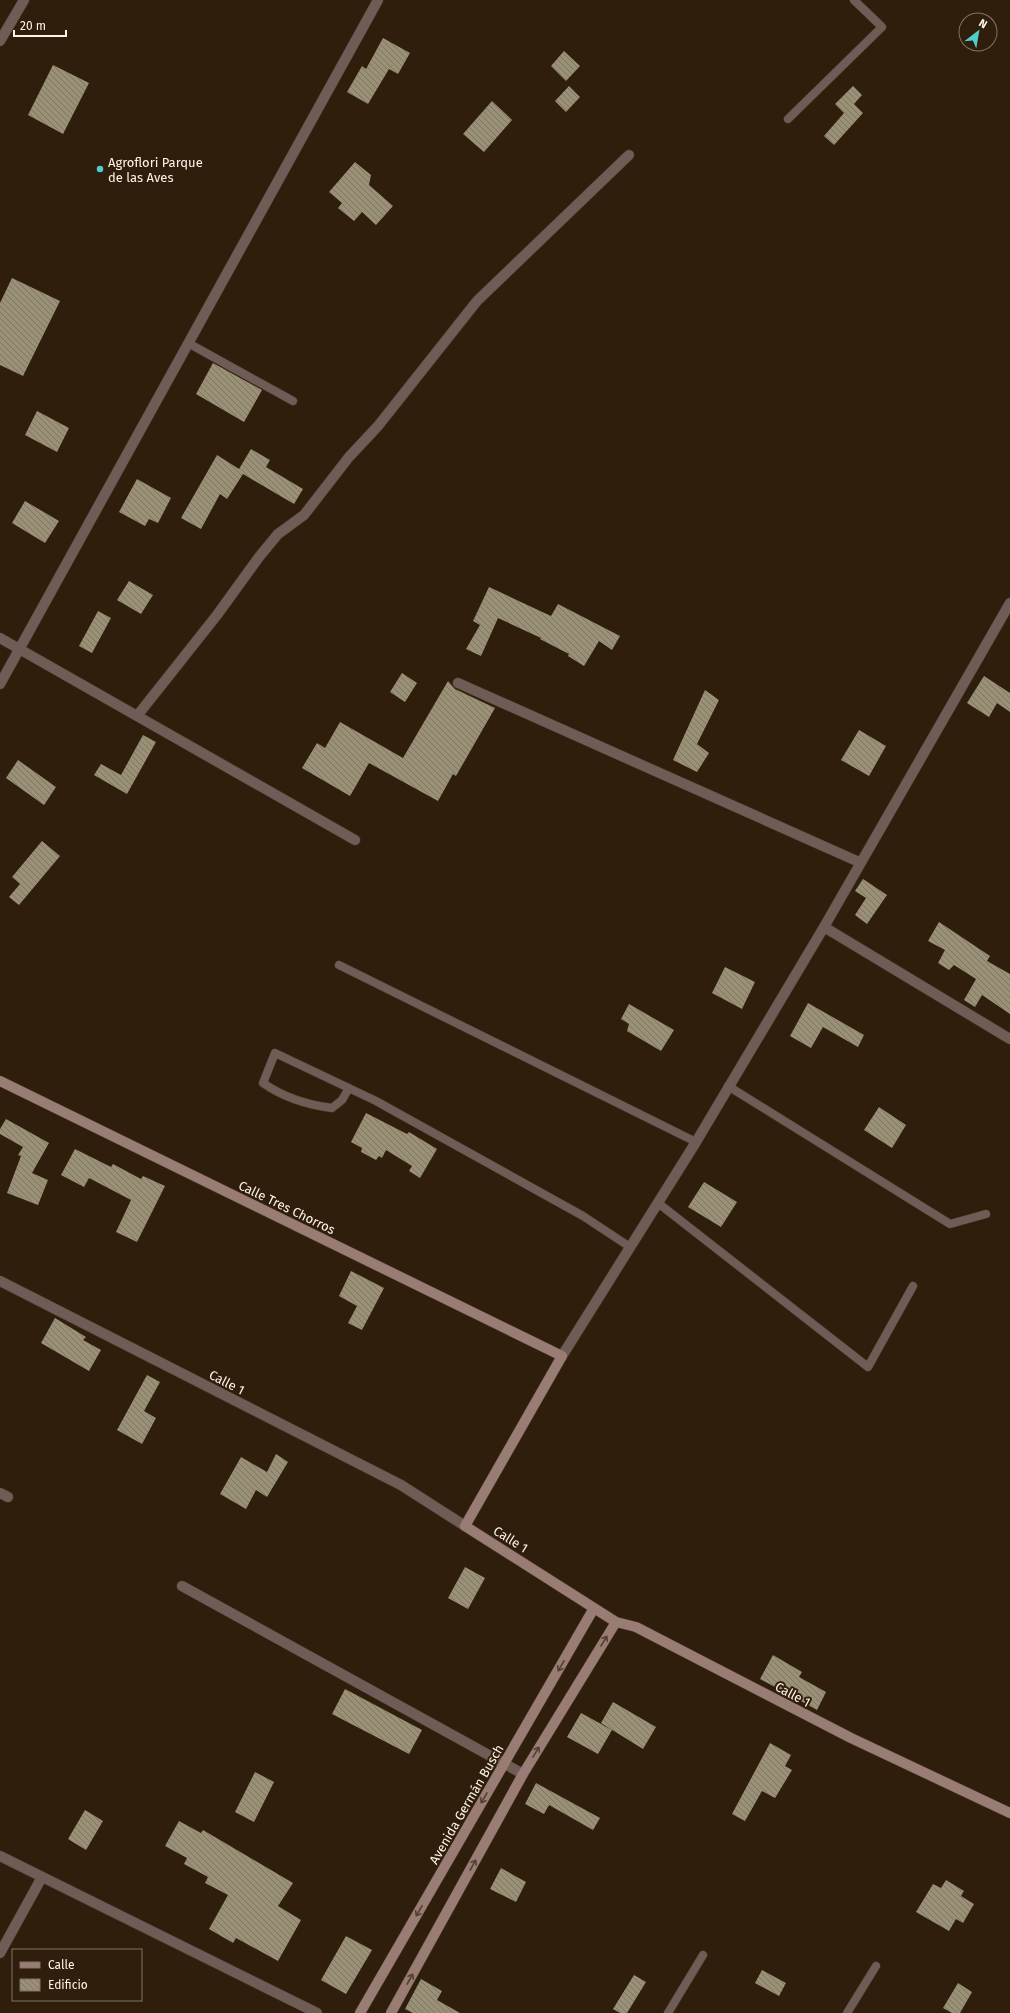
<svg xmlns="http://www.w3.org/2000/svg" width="1010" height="2013" font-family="'Fira Sans',sans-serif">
<defs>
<pattern id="building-back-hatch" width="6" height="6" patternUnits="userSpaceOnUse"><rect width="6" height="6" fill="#999075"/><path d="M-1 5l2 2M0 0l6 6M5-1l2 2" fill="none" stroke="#7e7765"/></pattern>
</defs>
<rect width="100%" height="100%" fill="#2f1e0c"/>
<path fill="url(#building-back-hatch)" d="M383,38L410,53L398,74L389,69L368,104L347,92L362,66L366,69Z
M564,51L580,66L566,81L551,66Z
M53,65L89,83L63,134L28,115Z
M569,86L580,97L566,112L555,101Z
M853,86L862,95L854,104L863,113L834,145L824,136L844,113L835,104Z
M492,101L512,120L484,152L463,134Z
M355,162L371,175L369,185L393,206L376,225L362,212L354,221L338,208L342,203L329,192Z
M12,278L60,301L23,376L0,365V303Z
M213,363L262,390L244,422L196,394Z
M37,411L69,428L57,452L25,435Z
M251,449L270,460L266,467L303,489L294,504L243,474L227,499L220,494L201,529L181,518L217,455L239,469Z
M137,479L171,498L158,523L149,519L145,526L119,512Z
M25,501L59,521L45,543L12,523Z
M129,581L153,595L141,614L117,600Z
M489,587L551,616L558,604L620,636L612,650L599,641L584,666L568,656L569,654L540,639L541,638L498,618L481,656L466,649L480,625L473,621Z
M98,611L111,618L92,653L79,646Z
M402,673L417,683L405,702L390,692Z
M984,676L1010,693V712L997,703L989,717L967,703Z
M448,681L455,689L495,708L456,776L453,774L438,801L369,763L350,796L302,768L317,743L325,748L340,722L403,758Z
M705,690L719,700L697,744L709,753L697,772L673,760Z
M859,730L886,746L869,776L841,760Z
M143,735L156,742L127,794L94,775L101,764L121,775Z
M18,760L56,787L44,805L6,778Z
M42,841L60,856L19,905L9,897L20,884L12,877Z
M863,879L887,895L867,924L855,915L866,898L855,891Z
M939,922L990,956L987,961L1010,974V1014L982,995L975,1007L964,1000L976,979L954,965L949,970L938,963L945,950L928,941Z
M725,967L755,982L742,1009L712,993Z
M808,1003L864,1035L858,1047L823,1027L811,1048L790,1036Z
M629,1004L674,1030L661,1051L627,1031L629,1024L621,1019Z
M879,1107L906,1125L892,1148L864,1130Z
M366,1113L407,1134L409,1132L437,1149L420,1178L409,1171L412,1166L386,1150L382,1158L379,1156L376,1160L361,1152L362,1148L351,1142Z
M6,1119L49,1143L32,1173L48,1180L38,1205L7,1193L21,1156L18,1155L23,1147L0,1134V1129Z
M75,1149L111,1167L113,1164L141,1179L143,1176L165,1186L137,1242L116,1232L131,1200L89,1178L84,1187L61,1175Z
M704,1182L737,1202L721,1227L688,1207Z
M351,1271L384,1288L362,1330L348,1323L357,1306L339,1296Z
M55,1318L86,1337L83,1340L101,1350L89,1371L41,1343Z
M147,1375L160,1382L144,1411L156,1418L142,1444L117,1430Z
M276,1454L288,1462L267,1497L256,1490L246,1509L220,1494L241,1457L267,1472Z
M465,1567L485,1578L468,1609L448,1598Z
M773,1655L802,1672L799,1677L826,1692L817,1710L760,1679Z
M345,1689L422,1730L409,1754L332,1714Z
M613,1702L656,1727L643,1749L601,1723Z
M581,1713L612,1730L598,1754L567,1737Z
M770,1743L791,1755L785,1766L792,1770L775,1798L762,1791L745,1821L732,1814Z
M255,1772L274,1782L254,1822L235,1812Z
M536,1783L600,1818L593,1830L549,1805L544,1814L525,1804Z
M85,1810L103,1821L86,1850L68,1839Z
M179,1821L201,1833L203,1830L293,1883L278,1906L301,1920L278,1961L236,1938L233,1943L209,1929L228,1895L205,1883L208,1877L184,1864L187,1858L165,1846Z
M501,1868L526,1882L516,1902L490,1889Z
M946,1880L964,1891L961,1896L974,1904L963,1923L956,1919L949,1931L916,1912L933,1884L941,1888Z
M346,1936L372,1950L346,1994L321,1980Z
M762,1970L786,1983L779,1996L755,1983Z
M634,1975L646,1982L627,2013H620L613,2009Z
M421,1979L442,1991L437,2000L460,2013H413L405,2009Z
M958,1983L972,1992L960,2013H952L943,2008Z"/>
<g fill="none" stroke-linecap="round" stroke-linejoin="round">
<g stroke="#4c3c2b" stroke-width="9">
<path id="lane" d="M788,119L882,27L854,0
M188,343L293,401
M339,965L696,1142
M728,1086L950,1224L986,1214
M349,1088L342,1100L332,1108C308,1105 283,1097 263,1083L275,1053L376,1101L583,1216L630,1247
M658,1203L868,1367L913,1286
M668,2013L703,1955
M847,2013L876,1966"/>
</g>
<g stroke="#4c3c2b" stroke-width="11">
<path id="street" d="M0,41L24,0
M0,638L355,840
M458,683L859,862
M0,684L378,0
M137,716L217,615L259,557L278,534L304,515L349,457L378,426L477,301L629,155
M824,927L1010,1039
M0,1281L401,1485L465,1526
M562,1356L696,1142L824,927L1010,603
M0,1493L8,1497
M182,1586L523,1774
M0,1856L317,2013
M0,1953L42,1877"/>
</g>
<g stroke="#4c3c2b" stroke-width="11">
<path id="secondary" d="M0,1081L562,1356L465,1526L616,1622L636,1627L851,1738L1010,1813
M360,2013L594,1608
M391,2013L523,1774L616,1622"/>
</g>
<use href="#lane" stroke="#6e5c56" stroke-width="8"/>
<use href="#street" stroke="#6e5c56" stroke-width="10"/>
<use href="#secondary" stroke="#997d74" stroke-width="10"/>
</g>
<defs><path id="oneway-shaft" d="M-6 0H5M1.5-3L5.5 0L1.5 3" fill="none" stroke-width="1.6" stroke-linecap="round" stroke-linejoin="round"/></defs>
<g stroke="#543f30">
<use href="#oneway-shaft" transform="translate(604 1641) rotate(-59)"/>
<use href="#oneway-shaft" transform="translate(561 1666) rotate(120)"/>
<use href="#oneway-shaft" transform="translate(536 1752) rotate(-59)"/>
<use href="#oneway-shaft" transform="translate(484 1798) rotate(120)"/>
<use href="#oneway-shaft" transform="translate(473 1865) rotate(-61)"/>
<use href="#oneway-shaft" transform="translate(419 1911) rotate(120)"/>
<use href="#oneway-shaft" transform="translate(410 1979) rotate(-61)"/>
</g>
<circle fill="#52cdcd" stroke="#2f1e0c" stroke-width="1.5" cx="100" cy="169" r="4"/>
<g text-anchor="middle" stroke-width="4" stroke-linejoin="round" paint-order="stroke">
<g font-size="13" fill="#fff3e8" stroke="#2f1e0c" text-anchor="start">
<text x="108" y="167">Agroflori Parque<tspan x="108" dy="15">de las Aves</tspan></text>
</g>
<g font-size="13" fill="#fff3e8" stroke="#2f1e0c">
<text transform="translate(287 1207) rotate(26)" y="5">Calle Tres Chorros</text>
<text transform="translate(227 1382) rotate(27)" y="5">Calle 1</text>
<text transform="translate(511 1539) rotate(32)" y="5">Calle 1</text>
<text transform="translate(793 1694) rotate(28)" y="5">Calle 1</text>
<text transform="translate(466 1804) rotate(-60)" y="5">Avenida Germán Busch</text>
</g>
</g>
<rect x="12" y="1949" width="130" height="52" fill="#2f1e0c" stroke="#827364"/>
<rect x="20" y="1962" width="20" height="6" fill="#997d74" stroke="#827364"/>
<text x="48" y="1969" font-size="12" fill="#fff3e8">Calle</text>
<rect x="20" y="1979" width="20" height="12" fill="url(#building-back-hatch)" stroke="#827364"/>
<text x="48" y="1989" font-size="12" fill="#fff3e8">Edificio</text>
<g transform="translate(978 32) rotate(31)"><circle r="19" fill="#2f1e0c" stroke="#827364"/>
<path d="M0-3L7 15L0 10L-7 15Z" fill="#52cdcd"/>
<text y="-6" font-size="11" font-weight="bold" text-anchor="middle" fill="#fff3e8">N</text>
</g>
<path d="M14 30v6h52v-6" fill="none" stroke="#fff3e8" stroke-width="2"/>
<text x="20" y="30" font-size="12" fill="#fff3e8" stroke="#2f1e0c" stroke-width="3" paint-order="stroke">20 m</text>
</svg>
